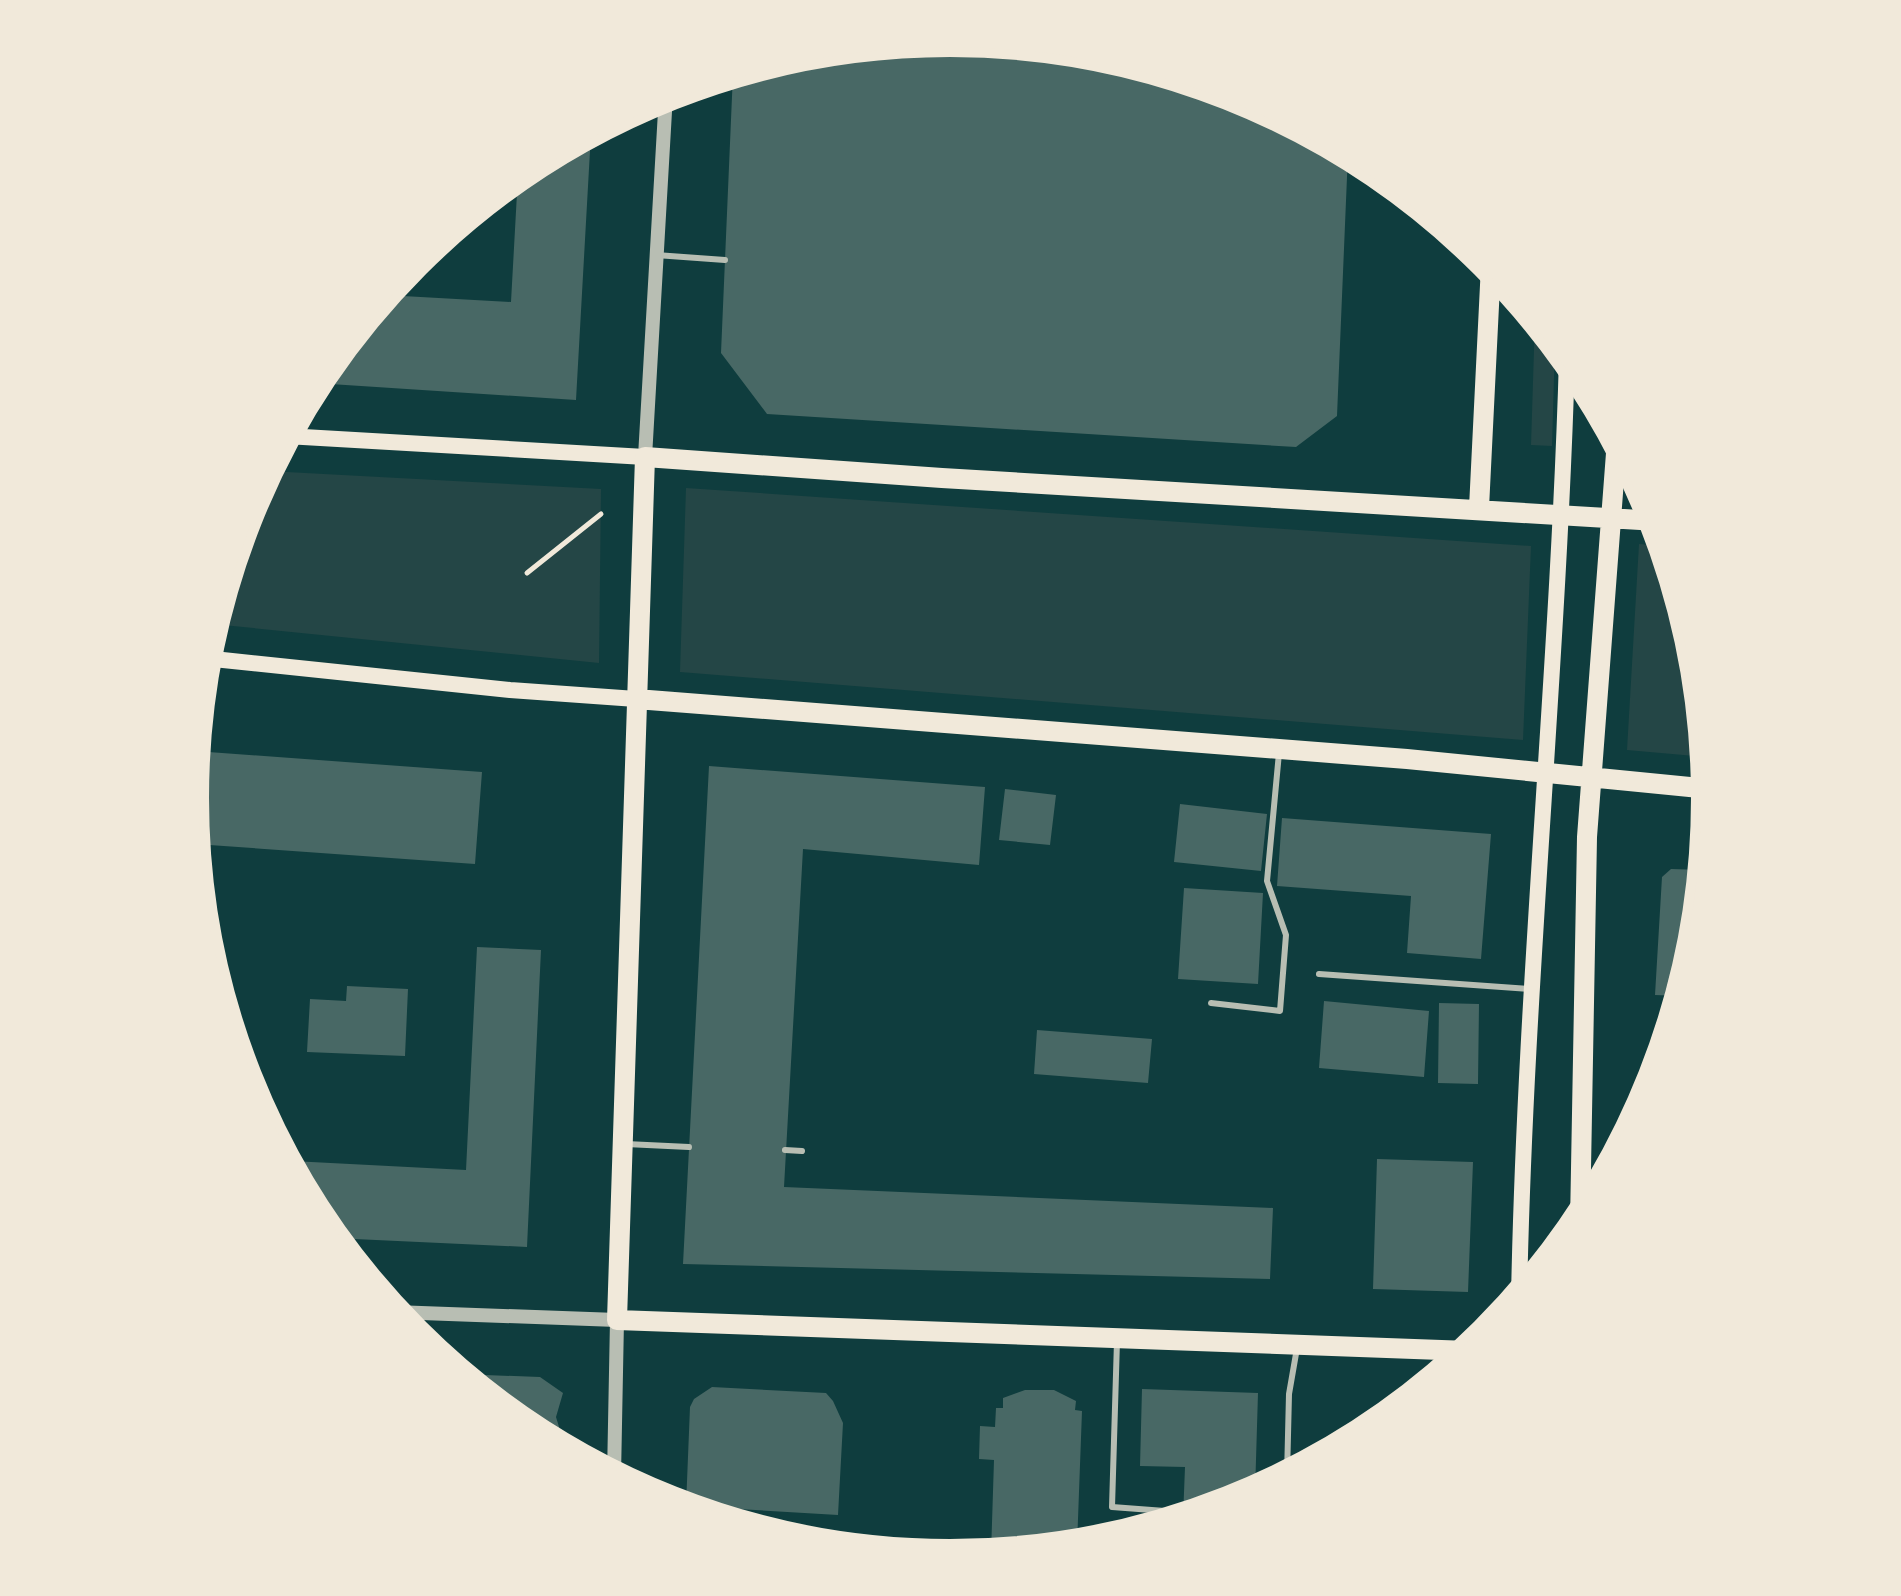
<svg xmlns="http://www.w3.org/2000/svg" width="1901" height="1596" font-family="Commissioner,sans-serif">
<rect width="100%" height="100%" fill="#0f3d3e"/>
<path fill="#244646" d="M1535,318L1555,343L1552,446L1531,445Z
M268,471L601,489L599,663L213,624L249,507Z
M686,488L1531,546L1523,740L680,672Z
M1639,544L1664,546L1696,650L1706,757L1627,750Z"/>
<path fill="#486865" d="M951,38L1099,53L1242,96L1348,153L1337,416L1296,447L767,414L721,353L733,73L803,53Z
M591,133L576,400L315,383L385,295L511,302L518,175Z
M418,256L417,276L402,275L413,260Z
M195,751L482,772L475,864L195,844L191,798Z
M709,766L985,787L979,865L803,849L784,1187L1273,1208L1270,1279L683,1264Z
M1005,789L1056,795L1050,845L999,840Z
M1180,804L1267,814L1261,871L1174,862Z
M1282,818L1491,834L1481,959L1407,953L1411,896L1277,886Z
M1671,869L1703,870L1696,947L1681,996L1655,995L1662,877Z
M1184,888L1263,893L1258,984L1178,979Z
M477,947L541,950L527,1247L333,1238L318,1220L292,1170V1161L466,1170Z
M347,986L408,989L405,1056L307,1052L310,999L346,1001Z
M1324,1001L1429,1011L1424,1077L1319,1068Z
M1439,1003L1479,1004L1478,1084L1438,1083Z
M1037,1030L1152,1039L1148,1083L1034,1074Z
M1377,1159L1473,1162L1468,1292L1373,1289Z
M460,1374L540,1377L563,1393L556,1417L566,1450L528,1430Z
M712,1387L826,1393L833,1401L843,1423L838,1515L686,1506L690,1407L694,1399Z
M1142,1389L1258,1393L1255,1493L1183,1518L1185,1467L1140,1466Z
M1025,1390H1054L1076,1401L1075,1410L1082,1411L1077,1546L991,1554L994,1460L979,1459L980,1426L995,1427L996,1408H1003V1398Z"/>
<g fill="none" stroke-linecap="round" stroke-linejoin="round">
<path stroke="#f1e9da" stroke-width="5" d="M527,573L601,514"/>
<path stroke="#b8beb3" stroke-width="6" d="M656,255L725,260
M1319,974L1530,989
M1211,1003L1280,1011L1286,935L1267,881L1279,753
M626,1144L689,1147
M785,1150L802,1151
M1117,1341L1112,1507L1165,1511L1164,1524
M1287,1476L1289,1394L1297,1348"/>
<path stroke="#b8beb3" stroke-width="14" d="M645,457L666,94
M394,1312L617,1320L614,1476"/>
<path stroke="#f1e9da" stroke-width="16" d="M286,436L645,457
M204,658L510,690L636,699
M1519,1298C1525,984 1558,671 1567,358"/>
<path stroke="#f1e9da" stroke-width="20" d="M1479,508L1491,265
M636,699L1407,759L1710,789
M1580,1224L1587,837L1617,440
M1469,1351L617,1320L645,457L942,478L1657,521"/>
</g>
<path d="M0 0H1901V1596H0ZM204 798a746 746 0 1 1 1492 0a746 746 0 1 1-1492 0Z" fill="#f1e9da" fill-rule="evenodd"/>
<path fill="none" stroke="#f1e9da" stroke-width="10" d="M204 798a746 746 0 1 1 1492 0a746 746 0 1 1-1492 0Z"/>
</svg>
